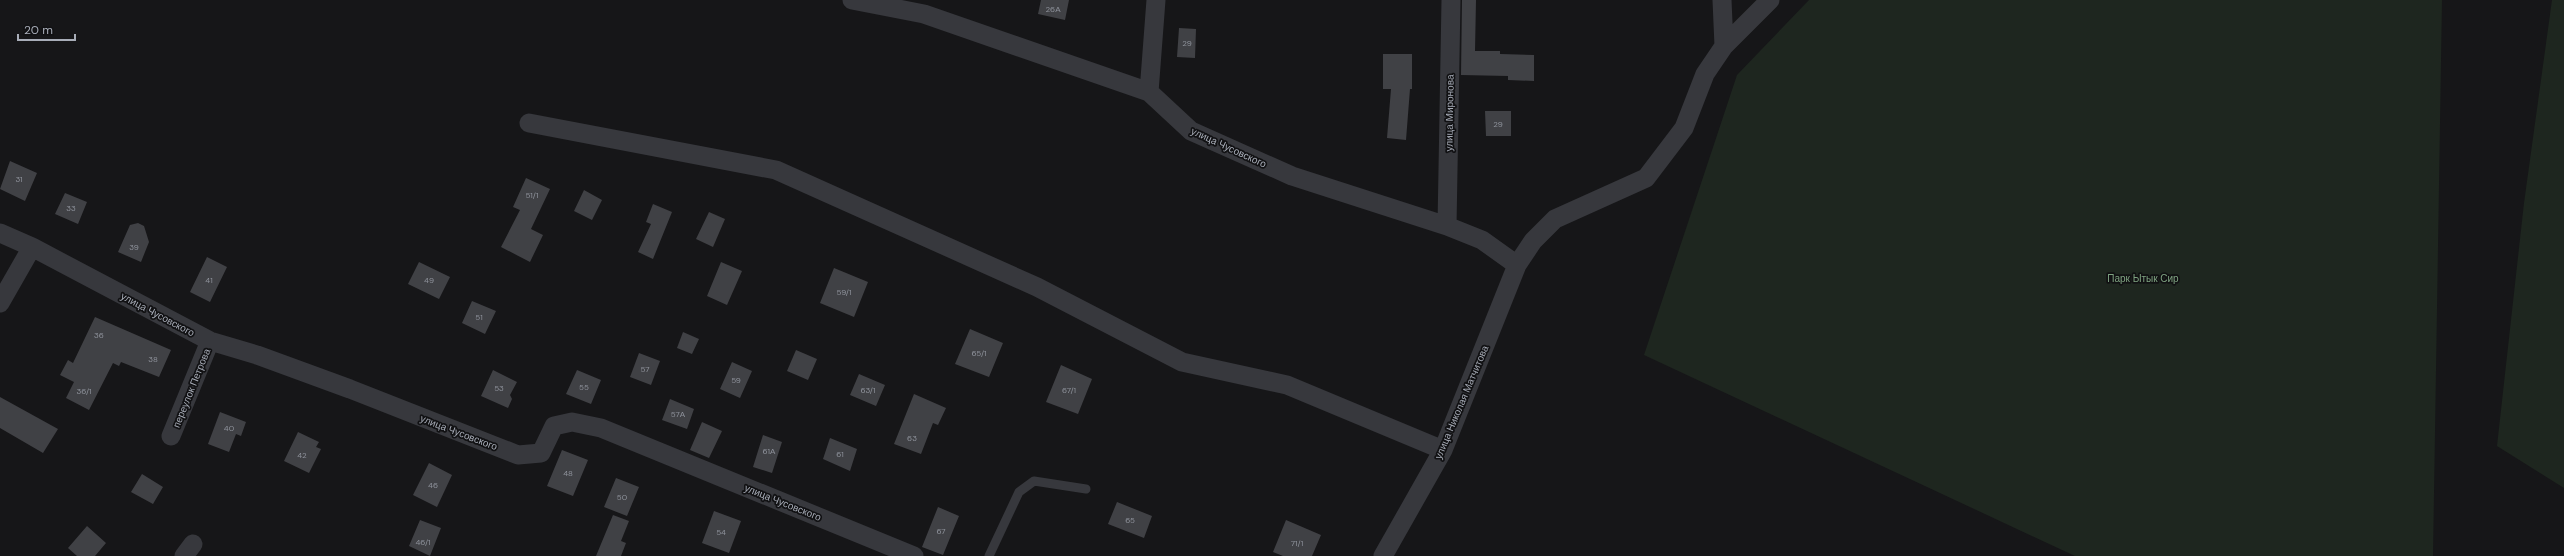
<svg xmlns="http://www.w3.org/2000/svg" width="2564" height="556" font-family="'DM Sans',sans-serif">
<rect width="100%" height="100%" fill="#161618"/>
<path fill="#1e261f" d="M1809,0H2442L2433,556H2075L1644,355L1737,75Z
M2552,0H2564V488L2497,446L2524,203Z"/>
<path fill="#404145" d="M1041,0H1069L1065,20L1038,14Z
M1462,0H1476L1475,51H1500V54L1534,55V81L1508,80V76L1461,75Z
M1179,28L1196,29L1195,58L1177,57Z
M1383,54H1412V89H1410L1406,140L1387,138L1391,89H1383Z
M1485,111H1511V136H1486Z
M10,161L37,173L25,201L0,189Z
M526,178L550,189L531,229L543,235L530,262L501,247L520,210L513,207Z
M584,190L602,200L592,220L574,211Z
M65,193L87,202L78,224L55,214Z
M653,204L672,212L653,259L638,252L651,224L646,222Z
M709,212L725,219L713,247L696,239Z
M138,223L144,226L149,242L141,262L118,252L130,225Z
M207,257L227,267L210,302L190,292Z
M419,262L450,277L439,299L408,284Z
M721,262L742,271L727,305L707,296Z
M834,268L868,282L854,317L820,303Z
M472,301L496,311L485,334L462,323Z
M95,317L171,350L159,377L121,362L119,366L113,363L89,410L66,398L74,382L60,375L68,360L73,363Z
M970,329L1003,343L989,377L955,364Z
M683,332L699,339L692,354L677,348Z
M796,350L817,359L808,380L787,371Z
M639,353L660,361L651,385L630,377Z
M732,362L752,371L740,398L720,389Z
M1061,365L1092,379L1078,414L1046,402Z
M493,370L517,382L510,395L512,399L508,408L481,396Z
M577,370L601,380L591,404L566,394Z
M859,374L885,385L876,406L850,395Z
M914,394L946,408L938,425L933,423L921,454L894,444Z
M0,397L58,429L43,453L0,428Z
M670,399L694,409L687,429L662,420Z
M220,412L246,422L241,436L236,434L229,452L208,444Z
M702,422L722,431L709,458L690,450Z
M298,432L319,442L316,447L321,449L309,473L284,461Z
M763,435L782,442L772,473L753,467Z
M830,438L857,449L850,471L823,459Z
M562,450L588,460L573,496L547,486Z
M429,463L452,475L437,507L413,495Z
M142,474L163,487L153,504L131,492Z
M616,478L639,487L627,516L604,507Z
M1117,502L1152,516L1144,538L1108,524Z
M938,507L959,516L943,555L922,547Z
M714,511L741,521L729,553L702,543Z
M613,515L629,521L621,541L626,543L621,556H596Z
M420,520L441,528L430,556L409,546Z
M1286,520L1321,535L1312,556H1283L1273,552Z
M87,526L106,543L95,556H77L68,548Z"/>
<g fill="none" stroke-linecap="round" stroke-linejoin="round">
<path stroke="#37383d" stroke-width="9" d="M989,556L1019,492L1034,481L1086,489"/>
<path stroke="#37383d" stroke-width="19" d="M852,0L924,14L1149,92L1191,131L1292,176L1447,226L1482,240L1517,265
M1722,0L1724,46
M1149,92L1156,0
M529,123L776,170L1037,287L1182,362L1287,385L1443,450
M1447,226L1451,0
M0,233L32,247L210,341L257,355L350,389L518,455L541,453L554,426L572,422L601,428L914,556
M0,303L32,247
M171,436L210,341
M184,556L193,544
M1383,556L1443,450L1517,265L1533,241L1555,219L1646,178L1684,128L1705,74L1724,46L1770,0"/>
</g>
<g text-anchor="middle" stroke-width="3.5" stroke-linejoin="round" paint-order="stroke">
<g font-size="8" fill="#8e929b">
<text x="1053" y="12">26А</text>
<text x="1187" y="46">29</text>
<text x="1498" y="127">29</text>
<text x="19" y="182">31</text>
<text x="532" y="198">51/1</text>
<text x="71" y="211">33</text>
<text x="134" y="250">39</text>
<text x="209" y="283">41</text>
<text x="429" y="283">49</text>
<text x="844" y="295">59/1</text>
<text x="479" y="320">51</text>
<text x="99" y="338">36</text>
<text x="979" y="356">65/1</text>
<text x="153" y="362">38</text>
<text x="645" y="372">57</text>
<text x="736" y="383">59</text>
<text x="584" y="390">55</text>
<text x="499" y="391">53</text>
<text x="868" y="393">63/1</text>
<text x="1069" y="393">67/1</text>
<text x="84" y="394">36/1</text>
<text x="678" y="417">57А</text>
<text x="229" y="431">40</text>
<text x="912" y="441">63</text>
<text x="769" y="454">61А</text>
<text x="840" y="457">61</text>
<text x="302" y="458">42</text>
<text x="568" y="476">48</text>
<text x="433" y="488">46</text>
<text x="622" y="500">50</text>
<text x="1130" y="523">65</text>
<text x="941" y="534">67</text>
<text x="721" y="535">54</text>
<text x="423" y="545">46/1</text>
<text x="1297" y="546">71/1</text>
</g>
<g font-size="10" fill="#a8adb8" stroke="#111113">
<text transform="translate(1449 113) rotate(-89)" y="4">улица Миронова</text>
<text transform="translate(1229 147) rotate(25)" y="4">улица Чусовского</text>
<text transform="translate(158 314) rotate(28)" y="4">улица Чусовского</text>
<text transform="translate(191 388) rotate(-68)" y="4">переулок Петрова</text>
<text transform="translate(1461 402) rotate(-67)" y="4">улица Николая Матчитова</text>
<text transform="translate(459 432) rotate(21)" y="4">улица Чусовского</text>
<text transform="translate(783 502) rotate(22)" y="4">улица Чусовского</text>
</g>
<g font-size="10" fill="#7fa381" stroke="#111113">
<text x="2143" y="282">Парк Ытык Сир</text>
</g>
</g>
<path d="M18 34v6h57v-6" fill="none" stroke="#a8adb8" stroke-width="2"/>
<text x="24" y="34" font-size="12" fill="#a8adb8" stroke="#111113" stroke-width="3" paint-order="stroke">20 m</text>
</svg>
